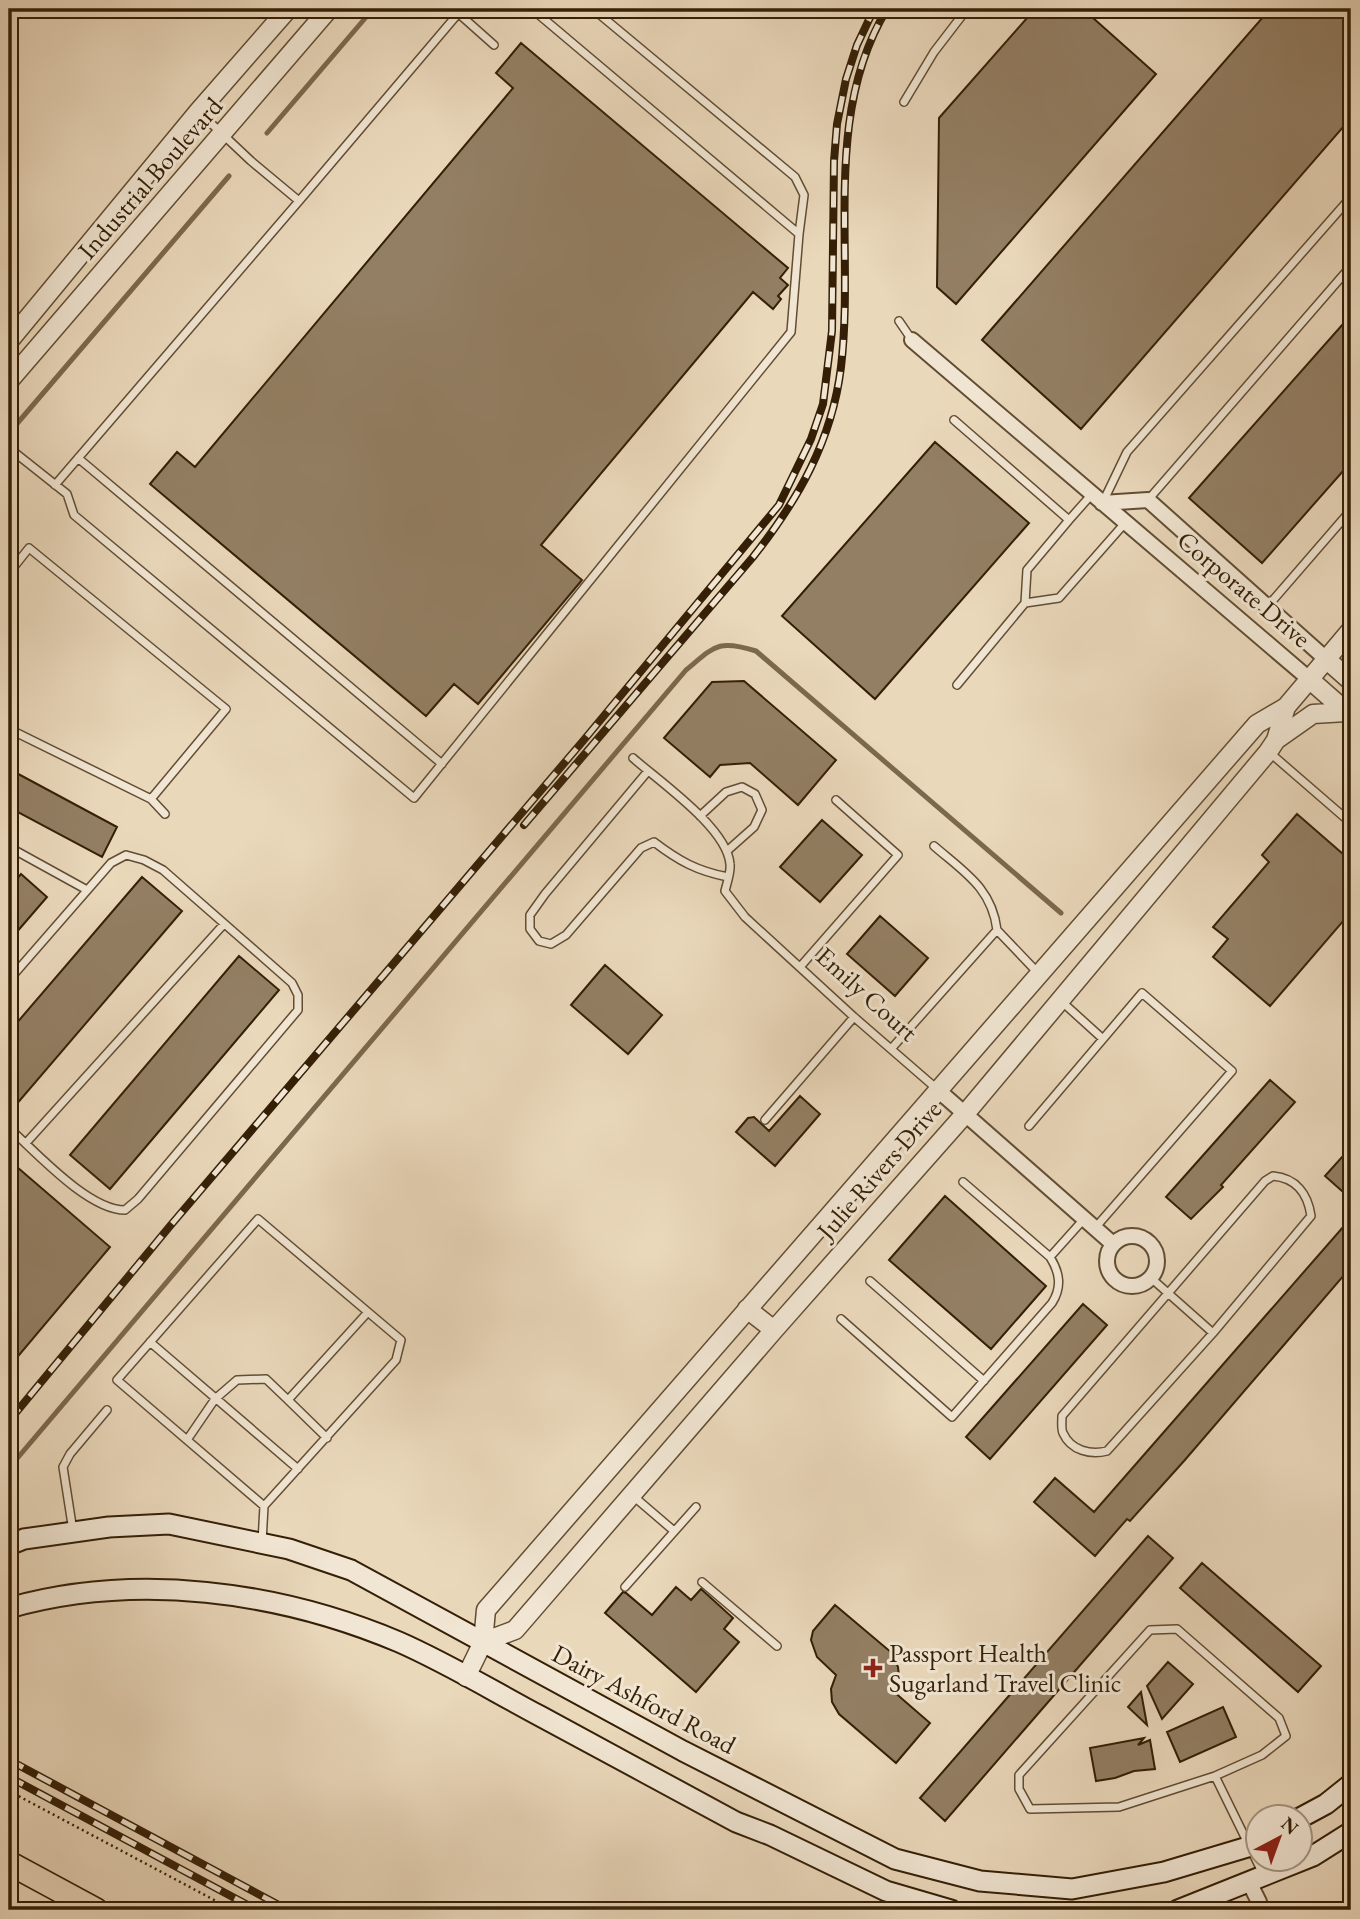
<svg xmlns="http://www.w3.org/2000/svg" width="1360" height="1919" font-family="'EB Garamond',serif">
<rect width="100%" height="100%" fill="#ead8bb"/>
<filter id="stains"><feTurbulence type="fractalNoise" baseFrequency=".00286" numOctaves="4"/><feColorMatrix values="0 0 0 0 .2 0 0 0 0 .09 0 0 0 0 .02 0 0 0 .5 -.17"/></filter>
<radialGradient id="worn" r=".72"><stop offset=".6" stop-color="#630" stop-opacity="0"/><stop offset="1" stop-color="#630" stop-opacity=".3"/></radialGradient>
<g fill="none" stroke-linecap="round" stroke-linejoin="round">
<path stroke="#7c684d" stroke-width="5" d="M267,133L373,9
M15,426L229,176
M9,1468L686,670C715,646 718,639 756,651L1061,913"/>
</g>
<path fill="#937f64" stroke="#341f06" stroke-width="2" d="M1035,9H1083L1156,74L956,304L937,287L939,118Z
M1270,9H1351V118L1081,429L982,340Z
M521,43L788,268L780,278L788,285L778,296L781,299L773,309L753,292L541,545L582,580L478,704L454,684L426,716L150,484L177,452L195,467L513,88L496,73Z
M1351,315V462L1262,563L1189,498Z
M935,442L1029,523L875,699L782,616Z
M744,681L836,760L798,805L750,763L720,765L710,777L664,738L712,682Z
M9,769L117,827L102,857L18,812L9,829Z
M1297,814L1351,861V912L1270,1006L1213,957L1228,939L1213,927L1269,862L1262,855Z
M822,820L862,855L820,902L780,867Z
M21,874L47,897L9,941V889Z
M142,877L182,911L9,1113V1032Z
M880,916L928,958L895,996L847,954Z
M239,956L279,990L110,1189L70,1155Z
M605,965L662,1015L628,1054L571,1005Z
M1270,1080L1295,1102L1221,1185L1223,1187L1191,1219L1166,1197Z
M800,1096L820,1114L775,1166L736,1132L748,1118L754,1117L769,1131Z
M1351,1147V1199L1325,1176Z
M17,1167L110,1247L9,1367V1177Z
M945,1196L1046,1286L991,1349L889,1260Z
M1351,1218V1267L1184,1461L1130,1521L1127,1519L1095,1556L1034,1502L1055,1478L1094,1512Z
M1083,1304L1107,1325L990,1459L966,1437Z
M1148,1536L1173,1558L945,1821L920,1798Z
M1202,1563L1321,1666L1298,1692L1180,1588Z
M676,1587L691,1600L701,1589L733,1618L724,1629L739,1642L696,1692L605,1613L623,1592L626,1593L652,1615Z
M835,1605L892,1653L898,1667L899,1676L893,1691L930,1723L896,1763L839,1714L832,1702L831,1689L836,1675L817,1657L811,1640L813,1631Z
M1168,1662L1193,1684L1162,1719L1147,1686Z
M1141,1692L1147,1725L1128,1707Z
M1223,1707L1236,1737L1180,1762L1167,1732Z
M1144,1738L1138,1745L1150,1740L1155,1769L1134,1771L1115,1778L1096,1781L1090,1748Z"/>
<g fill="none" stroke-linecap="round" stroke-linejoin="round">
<g stroke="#624d33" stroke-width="10">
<path id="service" d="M593,9L795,177L804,195L799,234
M458,13L494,45
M904,102L934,52L967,9
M199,112L251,161L299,201L462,9
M899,321L912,340
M954,420L1069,520L1092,494
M9,448L67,494L74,515L414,798L791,332L799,234L532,9
M78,458L442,764
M55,485L299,201
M1148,500L1351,266
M1103,502L1127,452L1351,197
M9,573L29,548L226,709L151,799L9,729
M1025,603L1059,598L1125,523
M1267,607L1351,510
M957,685L1025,603L1027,570L1069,520
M1269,752L1351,823
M633,758C660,782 727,828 730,864C731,872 727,883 725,891L745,917L854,1017L937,1089
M648,771L545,894L530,915V929L539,941L551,944L566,935L641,848L654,842C679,861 697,871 728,877
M151,799L165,814
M700,816L726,792L742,787L755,794L762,810L754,827L727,851
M9,847L87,890
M997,930L1038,973
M800,967L898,855L836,800
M9,980L111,863L126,855L144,860L163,870L292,983L298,995V1010L138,1199L125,1210C88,1210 36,1152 9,1128
M1060,1000L1103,1039
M891,1049L997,930C992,888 964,872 934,846
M765,1120L854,1017
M1029,1126L1142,993L1232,1071L1095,1228
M26,1143L224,924
M1050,1257L1084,1219
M1151,1278L1213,1333L1107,1451C1091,1455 1071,1451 1063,1433C1061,1429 1062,1421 1062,1416L1265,1181L1273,1176C1296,1178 1308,1194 1311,1216L1213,1333
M870,1281L984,1381
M841,1319L952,1417L1052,1303C1062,1287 1060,1273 1050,1257L963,1182
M150,1342L298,1469
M327,1438L288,1400L368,1312
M187,1440L215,1399L237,1380L266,1379L288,1400
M632,1495L674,1531
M73,1531L63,1467L70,1454L107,1410
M262,1542L264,1506L396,1360L401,1340L258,1219L117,1380L264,1506
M702,1582L777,1646
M625,1587L696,1507
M1215,1776L1119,1807L1030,1809L1019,1789V1775L1150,1630L1177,1629L1279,1718L1286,1736L1262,1755L1215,1776L1263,1874"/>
</g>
<g stroke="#624d33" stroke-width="18">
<path id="minor" d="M912,340L1308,678
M1102,503L1148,500L1326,659
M939,1091L1113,1244
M1107 1261a25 25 0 1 1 50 0a25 25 0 1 1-50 0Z
M1249,1882L1259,1902V1910"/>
</g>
<g stroke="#624d33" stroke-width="21">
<path id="tertiary" d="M9,341L198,112L288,9
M9,381L329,9
M1326,659L1351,681
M1308,678L1350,715
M1276,740L1313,714L1346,712
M747,1309L774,1330
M483,1642L515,1630L774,1330L965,1114L1268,752L1276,740L1286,707
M466,1677L483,1642L486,1610L1257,724L1286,707L1351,630"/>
</g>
<g stroke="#341f06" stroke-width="23">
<path id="secondary" d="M9,1545L24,1539L109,1527L169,1524L289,1549L351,1570L683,1751L895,1859L980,1881L1072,1889L1164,1872L1251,1846L1258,1842
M9,1608C136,1572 278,1591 399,1642C447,1663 493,1691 540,1716C605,1751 671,1787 736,1822L770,1835L886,1891L951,1910
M1300,1818L1326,1804L1351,1784
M1178,1910L1313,1856L1351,1832"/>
</g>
<g stroke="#341f06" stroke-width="26">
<path id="primary" d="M9,1863L96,1910"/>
</g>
<path stroke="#341f06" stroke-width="2.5" stroke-dasharray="2 3.5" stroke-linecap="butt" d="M9,1791L233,1910"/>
<use href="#service" stroke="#f1e6d3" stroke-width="7"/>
<use href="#minor" stroke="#f1e6d3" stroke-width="14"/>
<use href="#tertiary" stroke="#f1e6d3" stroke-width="18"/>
<use href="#secondary" stroke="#f1e6d3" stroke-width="19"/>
<use href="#primary" stroke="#ead8bb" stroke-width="23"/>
<g stroke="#341f06" stroke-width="8">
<path id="rail" d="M524,825L753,557C798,500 832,441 841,367C855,249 822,116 887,9
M9,1421L170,1226L583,741L779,505L811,439L823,404L832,331L834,161L837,124L846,79L857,45L874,9
M9,1760L288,1910
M9,1777L257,1910"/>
</g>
<use href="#rail" stroke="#f1e6d3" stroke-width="5" stroke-dasharray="16" stroke-linecap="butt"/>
</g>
<path fill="#8f2418" stroke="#f1e6d3" stroke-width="2.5" d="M869.5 1657.5h7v7h7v7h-7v7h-7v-7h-7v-7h7z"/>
<g text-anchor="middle" stroke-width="6" stroke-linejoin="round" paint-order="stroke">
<g font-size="26" fill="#341f06" stroke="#f1e6d3">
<text transform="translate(150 178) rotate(-49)" y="9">Industrial Boulevard</text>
<text transform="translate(1244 589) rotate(40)" y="9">Corporate Drive</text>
<text transform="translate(867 994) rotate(42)" y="9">Emily Court</text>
<text transform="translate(879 1170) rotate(-49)" y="9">Julie Rivers Drive</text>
<text transform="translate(644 1699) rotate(28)" y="9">Dairy Ashford Road</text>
</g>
<g font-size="26" fill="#341f06" stroke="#f1e6d3" text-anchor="start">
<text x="889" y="1662">Passport Health<tspan x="889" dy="30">Sugarland Travel Clinic</tspan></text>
</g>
</g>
<rect width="1360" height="1919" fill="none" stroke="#ead8bb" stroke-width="35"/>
<rect x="10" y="10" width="1339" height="1898" fill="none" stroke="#341f06" stroke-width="3.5"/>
<rect x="18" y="18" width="1325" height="1884" fill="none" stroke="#341f06" stroke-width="2"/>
<g transform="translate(1279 1838) rotate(41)"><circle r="33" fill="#f1e6d3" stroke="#a59681" stroke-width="2"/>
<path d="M0-5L12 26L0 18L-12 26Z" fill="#8f2418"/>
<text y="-10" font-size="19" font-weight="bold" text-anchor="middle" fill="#341f06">N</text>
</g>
<rect width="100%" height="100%" filter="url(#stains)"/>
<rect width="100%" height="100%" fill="url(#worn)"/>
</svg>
